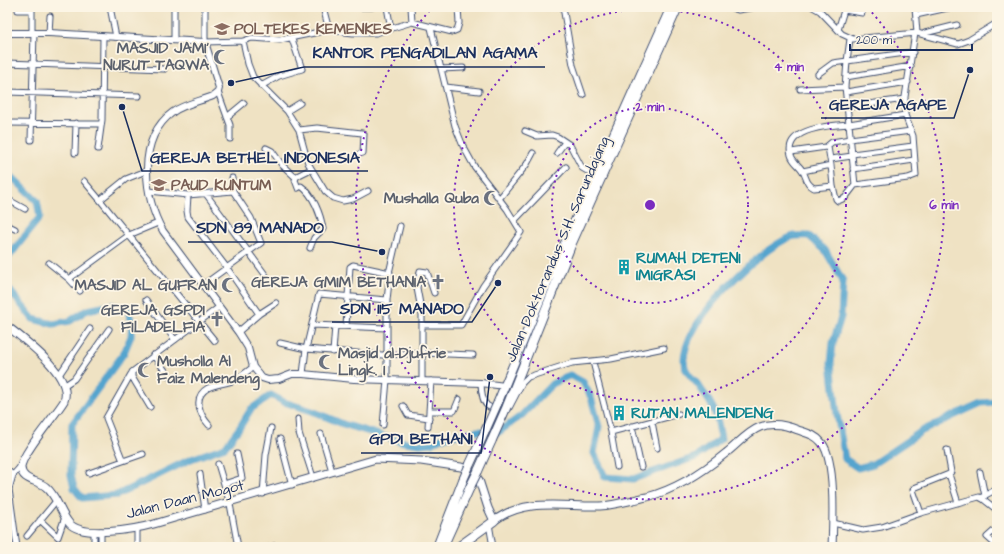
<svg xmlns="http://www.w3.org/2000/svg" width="1004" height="554" font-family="'Architects Daughter',sans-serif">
<rect width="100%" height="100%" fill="#fcf5e5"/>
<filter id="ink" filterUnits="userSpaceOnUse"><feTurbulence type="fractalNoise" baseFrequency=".025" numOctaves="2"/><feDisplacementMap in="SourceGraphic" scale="8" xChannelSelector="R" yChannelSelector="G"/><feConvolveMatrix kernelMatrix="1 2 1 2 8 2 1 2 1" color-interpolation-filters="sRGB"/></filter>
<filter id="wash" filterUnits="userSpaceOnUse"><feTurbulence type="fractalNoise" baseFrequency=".012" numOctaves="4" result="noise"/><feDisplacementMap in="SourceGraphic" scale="16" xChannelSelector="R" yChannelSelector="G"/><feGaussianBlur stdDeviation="0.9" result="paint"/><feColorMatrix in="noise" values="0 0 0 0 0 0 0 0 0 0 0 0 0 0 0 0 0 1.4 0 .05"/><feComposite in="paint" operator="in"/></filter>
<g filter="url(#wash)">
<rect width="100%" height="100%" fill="#efe2c3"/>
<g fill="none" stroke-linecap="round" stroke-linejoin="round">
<path stroke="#55a4ce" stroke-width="7" d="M7,172L37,201L40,217L7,259
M7,287L33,319L53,324L70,321L87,310L112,305L127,308L132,322L131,336L124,353L72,424L71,475L74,488L82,498L117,495L191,459L225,447L240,427L251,409L271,395L284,402L312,411L343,424L399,441L420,444L431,443L441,438L477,431L499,432L522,415L552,384L570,375L583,382L591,397L599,427L594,453L605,477L633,479L696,457L721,439C717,415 715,408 701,389C697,382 687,375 685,367C674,330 758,249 791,237C796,235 803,236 809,236L825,250L843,281L841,317L833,343L831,363L837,414L845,459L858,468L873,464L922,431L953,416L981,403L997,402"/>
</g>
</g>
<g filter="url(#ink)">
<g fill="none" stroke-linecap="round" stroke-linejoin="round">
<g stroke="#3b4a6d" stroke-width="7">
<path id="minor" d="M110,7L116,37
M174,7V40
M205,7V42L243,41L252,38L280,40L329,30L353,33H376L412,22L452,32L457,30L459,23L458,7
M323,7L329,30
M344,7H372
M387,7L391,29
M411,7L412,22
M563,7L573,65L583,95
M729,7L738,10L756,7
M813,7L820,11L842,34L853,39L917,33L958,44L969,40L997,23
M915,7L917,33
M18,10H32V33
M844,10L862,13
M916,15L952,7
M838,30L845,7
M7,33L8,7
M49,33L50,16
M925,33L957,25
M850,39L847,61L913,52
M243,41L248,64L253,77L287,111L299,130L308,163L325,191L333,198L343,201L353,199L368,191
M7,63L164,69
M441,69L463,68
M818,74L833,63L847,61L845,87L849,124L905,115
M846,77L911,66
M261,86L279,76L302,69L292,39
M446,87L479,91
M800,89L845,87
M7,92L139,96
M218,92L230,125V139
M846,92L908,82
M847,107L905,99
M287,111L300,103
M227,117L244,103
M7,123L101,124
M849,124L855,185L845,198L838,201L836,199L833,186L814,188C805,183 807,177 802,170C799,165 793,162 791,155C783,128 832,125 849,124Z
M299,130L317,128L362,133L364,134L363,153L356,155
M525,131L537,136L552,135L558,137L570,145L582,168L596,176
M31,140L34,33
M266,148L272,151L282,165L295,177
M98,149L102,120L103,36
M791,152L826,147L832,142L850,139L911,131
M75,153L76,123
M557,153L565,142
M852,154L913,146
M831,159L852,156
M831,165L833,186
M853,169L914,160
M146,171L126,179L100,200L215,341
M803,171L831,165L828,147
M84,181L100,200
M855,185L908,178L916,175L913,136L905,115V97L915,33
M149,191L188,195L233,191
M206,194L267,277
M188,195L187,211L188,217L227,268L259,314L238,332
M7,199L25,209
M499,199L527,164L533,153
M515,220L566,167
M7,225L15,229
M310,248L314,238L323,229C321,215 313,194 301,186L298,188L295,180L297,176L311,169
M49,263L69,279L80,291
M389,273L400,226
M69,279L129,235L158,223
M203,285L261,243L251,218L233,191L232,178
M146,300L175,340
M259,314L276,303
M312,325L387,328
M422,325H461L483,286L521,232L507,209L474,166L463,146L455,126L431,28
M346,326L350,267L353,265L390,273L387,300V380L383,425
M280,343L306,349L382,355L422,353L473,355
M333,352L335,326
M153,355L170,377
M593,362L611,432L679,414
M303,374L306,349L319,294L387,300
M59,375L90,329
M422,381V315L417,288L420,271L427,272L434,293
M481,383C482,407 486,409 508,410L522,383L528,377L572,363L611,359L664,348
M65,385L74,379L109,329
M403,406L408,415L429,418
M150,407L132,377V372L219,307
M430,411H454L459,399
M298,419L299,433L313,477
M652,422L657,448
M209,425C200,415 192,397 208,388C216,384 226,384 235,380C241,376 247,372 253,367
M632,426L641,467
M428,427L431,381
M611,432L617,467
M321,434L332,471
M280,439L292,485
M947,450L951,472L949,474L958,503
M123,461L143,454
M218,464L230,504L238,547
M7,470L13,475
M980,472L985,496
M89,473L123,461L106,418L131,374
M200,474L205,510
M224,484L242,478L237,454
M263,494L266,455L271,428
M982,497L997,489
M921,513L913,490L914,488L949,474
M40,520L58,537L65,517
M833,523L863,530L882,527L921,513L979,497L983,499L997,510
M489,524L493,547
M997,528L987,537L997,546
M101,531V547
M27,536L56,501
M17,547L9,489L13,475L21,466
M94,547V532
M137,547V529
M270,547L275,546"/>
</g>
<g stroke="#3b4a6d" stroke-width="8">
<path id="tertiary" d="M7,33H49L205,42L219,88L218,92L213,96C201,101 184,104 173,112C137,138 143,197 163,231L238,332L248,348L253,367L262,378L268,380L279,379L292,374H303L354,379L481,383L505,386"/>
</g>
<g stroke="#3b4a6d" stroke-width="9">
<path id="secondary" d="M7,326C25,340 74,376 64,401C55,416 22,453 21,467C21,481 38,480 46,487C57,496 60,512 69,523C82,539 136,529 154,524L376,459L421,461L461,467L469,470L479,480L488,508L494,521C525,497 564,507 600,506C616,505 631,500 647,497C677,489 703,472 726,453C737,445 747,432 760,427C773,422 786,425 798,430C807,433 816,435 822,443C836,462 833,522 832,547"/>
</g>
<g stroke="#3b4a6d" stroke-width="10">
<path id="primary" d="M458,547L494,521"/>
</g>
<g stroke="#3b4a6d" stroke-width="10">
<path id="trunk" d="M498,402L547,283L671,7
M507,406L572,243L678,7
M470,464L482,438
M478,471L492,440
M437,547L463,480
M443,547L471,485"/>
</g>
<use href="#minor" stroke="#fff" stroke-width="5"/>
<use href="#tertiary" stroke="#fff" stroke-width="6"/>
<use href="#secondary" stroke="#fff" stroke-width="7"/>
<use href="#primary" stroke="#fff" stroke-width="8"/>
<use href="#trunk" stroke="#fff" stroke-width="8"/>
<g stroke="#3b4a6d" stroke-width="10" stroke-linecap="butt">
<path id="trunk-bridge" d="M482,438L498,402
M492,440L507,406
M463,480L470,464
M471,485L478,471"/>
</g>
<use href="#trunk-bridge" stroke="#fff" stroke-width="8"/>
</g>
</g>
<g fill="none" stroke="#7b2cbf" stroke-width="2" stroke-dasharray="2 4">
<circle cx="650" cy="205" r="98"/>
<circle cx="650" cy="205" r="196"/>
<path d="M868 8A294 294 0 1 1 432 8"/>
</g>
<defs>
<g id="university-bare" transform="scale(1.2)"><path d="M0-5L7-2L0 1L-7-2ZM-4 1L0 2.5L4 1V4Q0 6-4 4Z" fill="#8d6e63" stroke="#fcf5e5" stroke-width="2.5" paint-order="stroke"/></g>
<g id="mosque-bare" transform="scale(1.2)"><path d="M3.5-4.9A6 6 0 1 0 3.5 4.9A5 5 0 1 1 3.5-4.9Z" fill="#6b7280" stroke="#fcf5e5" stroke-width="2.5" paint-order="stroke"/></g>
<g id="school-bare" transform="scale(1.2)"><path d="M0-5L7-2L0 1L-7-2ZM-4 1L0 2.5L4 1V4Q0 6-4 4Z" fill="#8d6e63" stroke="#fcf5e5" stroke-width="2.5" paint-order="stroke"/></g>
<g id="building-bare" transform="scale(1.2)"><path d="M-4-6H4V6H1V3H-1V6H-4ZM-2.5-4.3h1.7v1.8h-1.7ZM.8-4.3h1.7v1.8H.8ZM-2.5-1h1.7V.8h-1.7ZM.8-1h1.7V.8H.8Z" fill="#0f9aa8" stroke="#fcf5e5" stroke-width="2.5" paint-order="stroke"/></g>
<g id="church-bare" transform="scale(1.2)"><path d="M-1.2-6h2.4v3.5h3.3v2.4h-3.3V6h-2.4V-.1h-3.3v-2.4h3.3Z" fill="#6b7280" stroke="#fcf5e5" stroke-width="2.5" paint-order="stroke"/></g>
</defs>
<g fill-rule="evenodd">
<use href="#university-bare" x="222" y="29"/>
<use href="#mosque-bare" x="221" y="57"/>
<use href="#school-bare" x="159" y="185"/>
<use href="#mosque-bare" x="491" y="198"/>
<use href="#building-bare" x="624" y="267"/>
<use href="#church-bare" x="438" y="282"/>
<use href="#mosque-bare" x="229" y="285"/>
<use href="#church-bare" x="217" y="319"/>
<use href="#mosque-bare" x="326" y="362"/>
<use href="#mosque-bare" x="145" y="370"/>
<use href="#building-bare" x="619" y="413"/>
</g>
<g text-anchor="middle" stroke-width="3.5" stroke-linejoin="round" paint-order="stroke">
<g font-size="15" font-weight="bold" fill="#785e54" stroke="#fcf5e5" text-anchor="start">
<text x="234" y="34">POLTEKES KEMENKES</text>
<text x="171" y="190">PAUD KUNTUM</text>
</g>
<g font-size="15" font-weight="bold" fill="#5b616d" stroke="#fcf5e5" text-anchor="end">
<text x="209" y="53">MASJID JAMI'<tspan x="209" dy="17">NURUT TAQWA</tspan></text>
<text x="479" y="203">Mushalla Quba</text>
<text x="426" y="287">GEREJA GMIM BETHANIA</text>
<text x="217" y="290">MASJID AL GUFRAN</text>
<text x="205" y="315">GEREJA GSPDI<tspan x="205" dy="17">FILADELFIA</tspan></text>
<text x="338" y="358" text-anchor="start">Masjid al-Djufrie<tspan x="338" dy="17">Lingk. I</tspan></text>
<text x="157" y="366" text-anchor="start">Musholla Al<tspan x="157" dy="17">Faiz Malendeng</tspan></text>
</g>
<g font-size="15" fill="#1b2f5e" stroke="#fcf5e5">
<text transform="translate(557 249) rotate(-67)" y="5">Jalan Doktorandus S.H. Sarundajang</text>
<text transform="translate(185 499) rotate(-14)" y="5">Jalan Daan Mogot</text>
</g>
<g font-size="15" font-weight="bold" fill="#0d838f" stroke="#fcf5e5" text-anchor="start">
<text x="636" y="263">RUMAH DETENI<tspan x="636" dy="17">IMIGRASI</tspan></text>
<text x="631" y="418">RUTAN MALENDENG</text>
</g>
</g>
<circle cx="650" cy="205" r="6" fill="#7b2cbf" stroke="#fcf5e5" stroke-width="2"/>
<g font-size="12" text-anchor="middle" font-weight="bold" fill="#7b2cbf" stroke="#fcf5e5" stroke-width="3.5" stroke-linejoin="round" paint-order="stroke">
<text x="789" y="71">4 min</text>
<text x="650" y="111">2 min</text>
<text x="944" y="209">6 min</text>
</g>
<path fill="none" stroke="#1b2f5e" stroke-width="1.5" d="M231 83L304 67H545M970 70L954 118H821M122 107L142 171H368M382 252L332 242H188M498 283L472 322H332M490 377L481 453H361"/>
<g fill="#1b2f5e" stroke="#fcf5e5" stroke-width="1.5">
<circle cx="231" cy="83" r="4"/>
<circle cx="970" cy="70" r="4"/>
<circle cx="122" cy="107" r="4"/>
<circle cx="382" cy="252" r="4"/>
<circle cx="498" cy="283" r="4"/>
<circle cx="490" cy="377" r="4"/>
</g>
<g font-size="16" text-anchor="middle" font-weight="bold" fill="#1b2f5e" stroke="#fcf5e5" stroke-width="3.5" stroke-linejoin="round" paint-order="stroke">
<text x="425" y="58">KANTOR PENGADILAN AGAMA</text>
<text x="888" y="110">GEREJA AGAPE</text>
<text x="255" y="163">GEREJA BETHEL INDONESIA</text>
<text x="260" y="233">SDN 89 MANADO</text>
<text x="402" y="314">SDN 115 MANADO</text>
<text x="421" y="444">GPDI BETHANI</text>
</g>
<rect width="1004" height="554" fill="none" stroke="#fcf5e5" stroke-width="24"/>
<path d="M850 44v6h122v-6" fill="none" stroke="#1b2f5e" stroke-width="2"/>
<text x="856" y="44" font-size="12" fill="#1b2f5e" stroke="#fcf5e5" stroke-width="3" paint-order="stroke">200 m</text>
</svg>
